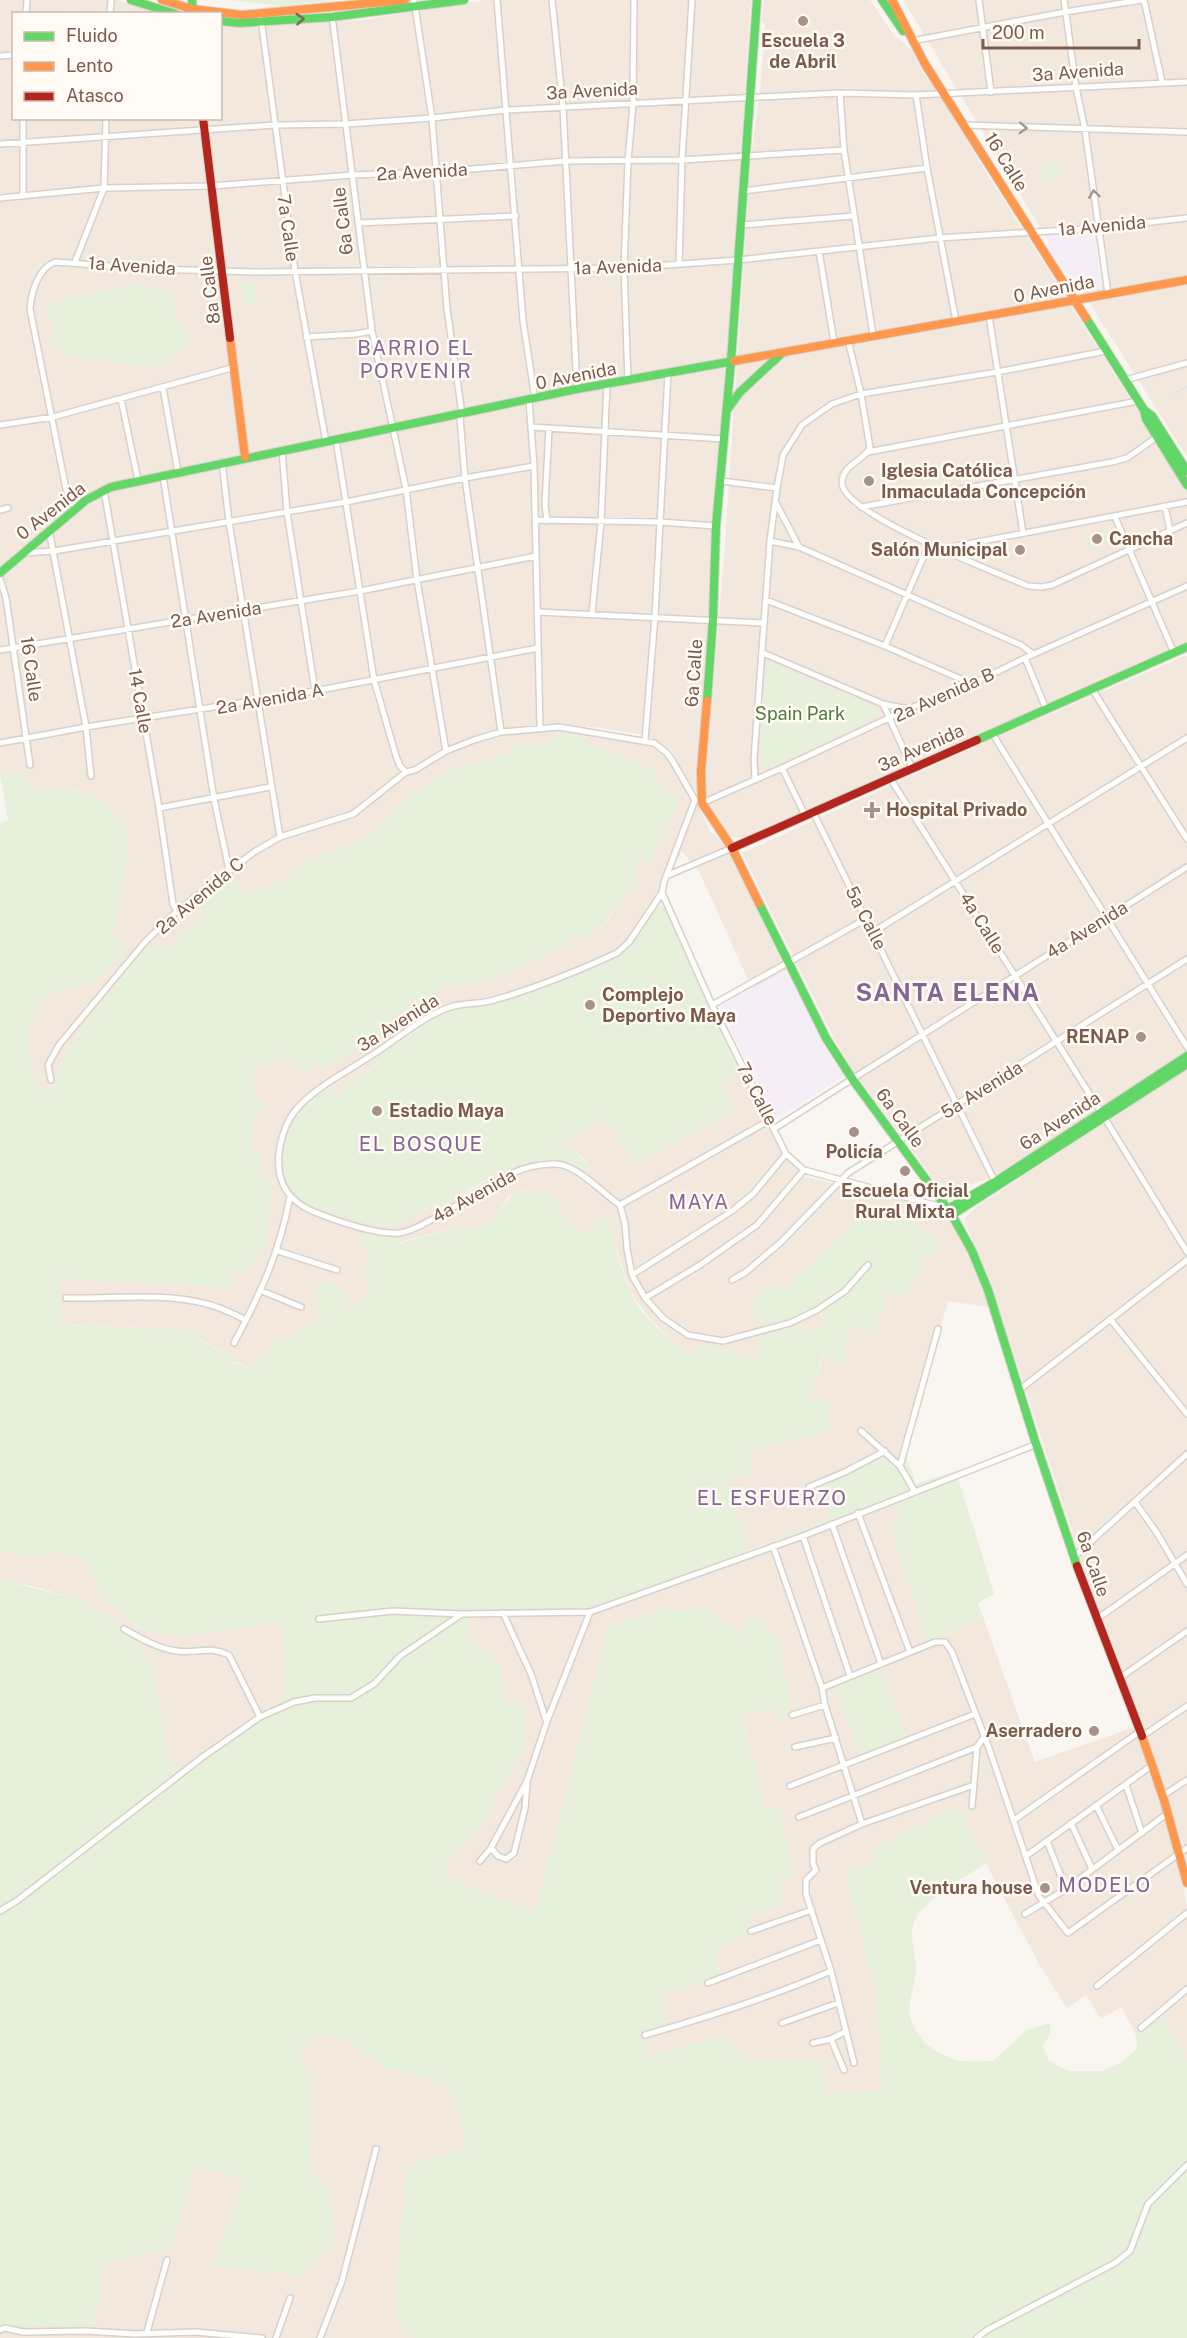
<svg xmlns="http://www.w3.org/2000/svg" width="1187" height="2338" font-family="'Public Sans',sans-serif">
<rect width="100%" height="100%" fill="#f9f5f0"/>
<path fill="#f2e8de" d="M0,0H118L160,13L14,14V118H220L221,27L362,20L485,0H751L699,795L687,781L671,750L665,746L644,735L586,726L587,733L649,745L668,758L684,788L697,803L710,831L728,848L786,970L752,989L700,873L682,851L655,905L628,949L617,958L601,966L514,995L440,1015L376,1056L379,1062L335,1097L329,1088L306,1106L288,1136L284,1152V1172L289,1185L296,1196L305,1203L318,1209L380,1226L391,1225L437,1204L446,1203L520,1164L536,1162H568L588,1171L586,1160L575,1151L556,1145L606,1117L636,1164L732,1110L720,1083L742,1070L782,1151L799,1173L806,1177L943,1210L950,1217L959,1232L989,1307L948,1301L905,1452L830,1518L748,1551L726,1477L749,1451L810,1397L824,1355L851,1324L889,1290L906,1297L924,1256L917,1228L920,1224L863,1215L784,1288L752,1301L767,1326L819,1310L825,1325L804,1333L801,1325L757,1338L762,1358L741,1359L695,1355L676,1345L649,1318L632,1294L605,1217L595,1229L587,1232L577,1231L537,1192L521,1191L510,1194L492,1222L459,1234L455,1227L372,1250L375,1279L353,1312L341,1306L347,1294L334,1283L326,1281L316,1298L321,1309V1317L311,1327L299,1329L259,1371L232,1361L233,1356L196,1338L198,1330L48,1324L50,1279L236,1269L272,1181L261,1179L247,1152L246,1085L235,1068L273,1041L317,1063L413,1015L410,1007L443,987L595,926L601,930L639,876L631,870L640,857L649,863L678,800L658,782L655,772L649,768L584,743L587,734L510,748V754L454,769L411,794L364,839L299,864L303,873L246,896L194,902L205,916L173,944L157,950L149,942L78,1034L65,1055L51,1088L45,1091L40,1089L33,1078L28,1035L38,1004L55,991L95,983L112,934L123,875L127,833L115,813L102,802L76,790L31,791L25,774L0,775Z
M764,0H870L894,35L912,51L922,72L937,91L987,174L1187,488V644L743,839L729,836L718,824L709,807L705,788L725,544L751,155L760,93L765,23L761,21Z
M903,0H1187V457L1081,289L1105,284L1094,232L1049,233L1046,237Z
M1187,655V1052L999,1176L943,1192L851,1068L836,1042L742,853L999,736Z
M1187,1069V1862L1183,1845L1143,1729L1082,1563L1010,1343L964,1219L976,1207Z
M896,1504L902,1521L890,1525L928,1639L983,1617L1035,1762L1134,1727L1170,1828L1178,1853L1187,1908V2061L1160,2012L1134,2030L1121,2007L1101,2019L1086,1995L1067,2008L1039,1964L957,1808L874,1864L845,1873L877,1996L881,2090L827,2095L822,2060L745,2062L725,2035L649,2056L640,2033L658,1997L721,1974L713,1950L751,1933L748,1916L784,1902L779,1880L780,1807L765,1808L741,1714L776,1707L791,1718L749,1614L740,1633L699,1607L674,1612L671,1607L609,1627L535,1912L443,1877L449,1858L475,1835L525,1747L506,1701L498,1657L468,1643L469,1616L600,1610Z
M0,1552L45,1556L57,1552L78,1558L88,1566L104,1599L139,1628L156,1633L183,1636L284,1622V1697L262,1712L194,1768L174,1769L166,1744L153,1670L83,1601L29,1585L2,1581L0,1579Z
M317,2032L349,2039L379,2066L446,2083L468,2145L394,2311L415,2338H0V2330L13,2325H94L103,2261L171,2248L196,2165L245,2179L309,2170L313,2082L298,2050Z"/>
<path fill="#f6eef6" d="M1094,232L1102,289H1081L1051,254L1046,237L1049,233Z
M786,970L844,1076L774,1120L720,1007Z"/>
<path fill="#e7f0db" d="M229,0H340L282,6Z
M1056,160L1064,172L1047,184L1039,172Z
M254,281L256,305L243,306L241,282Z
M137,285L159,289L172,295L177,317L189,345L152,367L68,355L56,344L47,308L57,301H67L78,296Z
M1107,529L1111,541L1088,549L1084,536Z
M767,662L877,708L879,715L768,768L763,767L760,761Z
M556,729L587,733L585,743L649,768L655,772L658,782L679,800L650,864L641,858L633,871L639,876L600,930L595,927L585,942L574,935L565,947L484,983L446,987L410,1007L413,1015L323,1069L317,1063L306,1073L287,1055L255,1068L254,1094L264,1105L253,1122L252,1153L259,1155L261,1178L273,1181L266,1245L244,1272L236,1269L229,1287L59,1279L62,1325L198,1330L196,1339L233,1356L232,1362L249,1368L264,1359L274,1336L288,1342C291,1338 295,1332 299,1330C309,1323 311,1330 321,1317L315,1291L320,1284L326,1281L334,1283L347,1294L342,1307L348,1310L358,1304L374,1279L362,1272L372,1251L357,1244L362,1229L396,1237L398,1244L456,1227L459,1233L492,1222L514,1191L537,1192L543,1195L549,1191L569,1223L577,1231C593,1233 596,1227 605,1216C614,1242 621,1271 632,1295C644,1320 671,1342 695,1355L700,1343L737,1353L741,1359L761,1358L756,1338L801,1325L805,1333L825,1324L819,1310L766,1326L752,1301L778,1282L784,1288L863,1214L920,1223L918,1228L932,1235L939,1251L924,1257L906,1298L889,1291L873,1333L851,1324L842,1365L823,1355L810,1397L829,1402L830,1431L749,1451L754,1473L726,1477L749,1551L830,1518L817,1478L905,1452L916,1484L956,1471L994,1594L978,1603L983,1617L928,1640L889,1525L902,1520L896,1504L600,1610L469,1616L468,1643L498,1657L506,1701L525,1703V1747L475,1835L449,1858L443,1876L535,1912L609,1627L671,1607L674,1612L700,1607L740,1633L749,1613L771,1630L781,1647L791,1718L780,1721L776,1707L741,1715L765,1808L780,1807L794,1875L779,1880L784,1902L748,1916L751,1933L713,1950L722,1974L659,1997L669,2023L640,2033L649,2056L725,2035L745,2062L822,2060L827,2095L881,2090L877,1996L845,1873L873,1864V1848L957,1808L986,1863C967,1876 933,1895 920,1912C905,1931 916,1949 916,1969C915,1985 908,1999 910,2015C913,2038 940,2058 961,2061C972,2062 983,2061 993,2061L1027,2030L1050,2023V2035L1043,2045L1049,2061L1068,2071H1102L1121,2063L1136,2050L1137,2041L1134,2030L1160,2012L1187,2061V2338H415L394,2312L407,2167L468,2145L446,2083L379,2066L349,2039L317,2033L298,2050L313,2082L309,2170L325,2183L333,2207L335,2237L303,2275L212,2266L245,2179L196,2165L171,2248L103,2262L94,2325H13L0,2330V1579L83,1601L108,1617L138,1644L153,1670L166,1744L174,1769L194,1768L262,1712L284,1697L283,1622L183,1636L156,1633L140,1628L104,1599L88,1567L78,1558L57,1552L45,1556L0,1552V824L8,820L0,775L25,774L31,791C45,791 64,787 77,791C97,796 124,812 127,834C131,860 117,907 112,934L127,950L95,983L55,991L38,1004L28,1035L33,1078L40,1089L45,1091L51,1088L65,1055L78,1034L149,942L158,950L173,944L205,916L194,903L231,874L246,896L292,877L301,869L299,864L364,839L411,794L454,769L510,754V748L555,740Z
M655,905L664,907L742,1070L720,1083L732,1110L636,1164L606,1118L556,1145L575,1151L590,1167L588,1172C581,1168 574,1163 567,1162C524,1152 482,1184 446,1203C423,1204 405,1226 382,1226C370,1226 357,1220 346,1217C330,1212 308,1209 296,1196C272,1170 286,1127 307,1104C314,1097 322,1093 330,1088L335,1096L379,1063L376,1057L440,1015L457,1008L514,995L617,958L634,941Z
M880,1669L907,1738L860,1756L833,1687Z"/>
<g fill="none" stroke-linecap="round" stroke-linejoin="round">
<path stroke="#d0e8ea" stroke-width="1.5" d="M1175,393L1187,387"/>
<g stroke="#d7d1cb" stroke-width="8">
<path id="street" d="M414,0L432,118L447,309L462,414L460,418L465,478L501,732
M497,0L523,321L535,399
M552,0L563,107L577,389
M979,0L991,92
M1064,0L1076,87L1085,130L1108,294
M1144,0L1162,82
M26,14L27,0
M110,14L111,0
M332,15L372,331L406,489L417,580L446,751
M261,19L295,271L326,442
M912,41L1065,12L1142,0
M0,56L14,55
M840,93L844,150L873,335
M916,95L927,168L956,321
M23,118V196
M965,125L1187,132
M0,144L275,125L346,124L432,118L506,110L840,93L916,95L1187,82
M743,191L927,168
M0,198L104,188L212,186L352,175L438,172L565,161L682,160L844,150
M358,223L516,216
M741,225L854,216
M819,251L834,342
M75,262L104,188L106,118
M679,264L682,160L692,0
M989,316L1023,533
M306,337L356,334L372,331
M848,340L861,394L870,448C863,461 842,465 842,483C842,514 998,573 1028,586L1041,587L1052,585L1187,523
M1125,380L1187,363
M628,381L624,268L628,161L633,104L634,0
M163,388L178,472
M121,399L138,480
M529,401L534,466L540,727
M0,425L53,417L235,367
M531,427L724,439
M336,440L374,680L396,756L400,766L406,772
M282,450L287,512L315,691
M868,452L1138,401
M222,462L229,522L280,837
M163,476L214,799L229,870
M721,481L777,488
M104,490L159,808L173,904L177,911
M776,503L799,547
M861,507L1112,462L1127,458L1157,437
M1165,507L1170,530
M75,508L66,489L30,309C31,293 38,268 55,262L151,269L258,272L624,268L738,260L939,238L1098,228L1187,218
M0,510L8,508
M1115,517L1174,653
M535,520L660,522L716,526
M547,521L545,504L549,429
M49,530L86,727L91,776
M770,541L799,547L1021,645L1033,654
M941,549L1187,502
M24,553L54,551L346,502L465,478L534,466
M0,579L6,598L30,765
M766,600L885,646L972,684
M538,612L763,623
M592,613L601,523L607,384
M885,646L929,544
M0,650L360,591L536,556
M763,653L883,704L908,709
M1025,658L1046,709
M1092,689L1187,839
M883,704L912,768
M992,733L1187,1047
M645,740L655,616L668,374
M0,743L86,727L315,691L538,648
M782,768L805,815
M406,772L415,770L446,751L474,740L501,732L559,727L654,743L667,753L672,760L695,800L664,882L662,893L712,1005L786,1154L804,1170L946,1208
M890,778L1101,1112L1187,1252
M755,780L754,759L770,541L777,488L783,455L802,425L832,404L861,394L997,372L1106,351
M702,803L782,768L908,709L972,684L1025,658L1187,586
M159,808L270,787
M813,812L996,1184
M666,876L732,848
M873,932L1187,738
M712,1005L866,919
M51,1080L48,1065L59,1045L145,942L177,911L254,852L280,837L353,814L406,772
M775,1128L1187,867
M620,1205C602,1193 577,1164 555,1164C507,1163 470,1201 429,1221C420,1226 410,1232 399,1233C376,1235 334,1220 312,1211C287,1200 276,1180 279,1153C281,1139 286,1122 295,1111C312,1089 348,1071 372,1055C396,1040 427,1013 454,1006C467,1003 481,1004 494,1000C536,988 578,971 617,953L629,942L662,893
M620,1205L625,1224L627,1249L632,1275L645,1298L663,1318L688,1335L723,1341L790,1323L817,1310L845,1291L868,1265
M620,1205L770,1120
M278,1251L337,1270
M632,1275L732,1211L753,1194L786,1154
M732,1280L746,1272L781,1242L848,1173L1187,959
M262,1291L301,1307
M66,1298C112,1299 163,1292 207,1304C221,1307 233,1314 246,1320
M645,1298L700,1265L757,1225L804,1170
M1110,1319L1187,1414
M234,1343C261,1292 279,1254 290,1197
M1019,1390L1187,1260
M861,1431L900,1466L915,1492
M900,1466L938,1329
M809,1487L845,1472L885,1451
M1135,1502L1157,1533L1187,1584
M858,1513L910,1652
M832,1524L881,1664
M803,1536L850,1676
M773,1546L822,1688L825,1705L862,1824
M1074,1557L1187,1454
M503,1613L531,1674L546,1720
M319,1619L393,1611L462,1614L590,1612L803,1536L1037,1444
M1097,1619L1187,1555
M124,1629C140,1638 159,1649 177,1651C196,1654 208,1645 229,1655L260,1717
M1121,1677L1187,1631
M822,1688L935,1642H945L952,1652L990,1751L1039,1896L1068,1933L1187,1848
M792,1715L825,1705
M1141,1737L1187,1706
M795,1747L836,1738
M1126,1785L1142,1833
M790,1786L975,1714
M1162,1796L1187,1780
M972,1806L977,1747L984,1737
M1097,1807L1118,1850
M799,1817L977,1747
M1014,1820L1139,1732
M1071,1823L1092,1869
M1047,1841L1066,1889
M491,1848L498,1856L506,1859L514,1853L525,1808L527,1783
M1026,1856L1151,1766
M480,1861L491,1848L527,1781L547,1721L590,1612
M0,1911L18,1900L204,1756L260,1717L294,1702L315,1698H351L374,1684L400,1656L462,1614
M1025,1914L1066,1889L1168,1813
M751,1931L812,1910
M708,1983L821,1940
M1097,1986L1187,1913
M782,2023L838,2003
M1141,2028L1187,1989
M645,2035C708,2017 771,1997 831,1971
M831,2039L844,2070
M813,2043L831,2039L846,2031
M854,2063L831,1971L806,1894V1880L816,1870L813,1864V1849L820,1843L862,1824L974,1785
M0,2330L5,2328L23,2332L86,2331L135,2334L195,2332L262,2338
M147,2332L167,2260
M276,2338L290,2298
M320,2338L342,2281L376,2149
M977,2338L987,2330L1115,2263L1130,2251L1148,2204L1187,2165"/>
</g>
<g stroke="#d9d2cb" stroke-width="10">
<path id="fast" d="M131,0L176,14
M192,0L193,14
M882,0L903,31
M220,21L240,23L332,17L464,0
M1086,318L1144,410L1146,419L1187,485
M727,410L740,392L781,354
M1144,410L1152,416L1187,471
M0,573L86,500L111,487L577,389L734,361
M707,701L713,619L716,526L731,361L757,0
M977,740L1187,647
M759,903L826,1038L853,1080L952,1215L972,1251L988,1290L1035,1441L1077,1566
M948,1209L995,1182L1187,1056
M952,1215L1187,1064"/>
</g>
<g stroke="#d9d2cb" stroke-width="10">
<path id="slow" d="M162,0L192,9L242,15L405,0
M892,0L925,64L1086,318
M230,338L245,457
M734,361L1187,280
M707,701L701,772L702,803L732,848L759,903
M1142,1736L1164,1800L1187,1883"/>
</g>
<g stroke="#d9d2cb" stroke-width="10">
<path id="jam" d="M203,118L230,338
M732,848L977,740
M1077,1566L1142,1736"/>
</g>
<use href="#street" stroke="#fefefd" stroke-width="5"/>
<use href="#fast" stroke="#63d668" stroke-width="8"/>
<use href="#slow" stroke="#ff974d" stroke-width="8"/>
<use href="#jam" stroke="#b3261e" stroke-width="8"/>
</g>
<defs><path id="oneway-chevron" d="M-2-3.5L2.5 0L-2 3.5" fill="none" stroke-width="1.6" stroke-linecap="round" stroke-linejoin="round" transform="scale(1.5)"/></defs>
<use stroke="#776e51" href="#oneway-chevron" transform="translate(300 19) rotate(-4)"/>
<g stroke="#a8958b">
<use href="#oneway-chevron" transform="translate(1023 128) rotate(3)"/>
<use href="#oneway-chevron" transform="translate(1094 194) rotate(-98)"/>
</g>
<g fill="#a69286" stroke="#fffaf3" stroke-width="2">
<circle cx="803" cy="21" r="6"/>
<circle cx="869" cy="481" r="6"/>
<circle cx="1097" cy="539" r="6"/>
<circle cx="1020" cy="550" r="6"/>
<path d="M869 801h6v6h6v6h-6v6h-6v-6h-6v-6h6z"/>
<circle cx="590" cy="1005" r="6"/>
<circle cx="1141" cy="1037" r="6"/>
<circle cx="377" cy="1111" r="6"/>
<circle cx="854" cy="1132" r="6"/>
<circle cx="905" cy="1171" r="6"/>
<circle cx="1094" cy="1731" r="6"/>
<circle cx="1045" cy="1888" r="6"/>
</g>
<g text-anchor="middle" stroke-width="5" stroke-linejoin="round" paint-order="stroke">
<g font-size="18" font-weight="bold" fill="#7a5c4d" stroke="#fffaf3" text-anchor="start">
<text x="803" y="47" text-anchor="middle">Escuela 3<tspan x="803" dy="21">de Abril</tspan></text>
<text x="881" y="477">Iglesia Católica<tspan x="881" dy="21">Inmaculada Concepción</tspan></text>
<text x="1109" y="545">Cancha</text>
<text x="1008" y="556" text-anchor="end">Salón Municipal</text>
<text x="886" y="816">Hospital Privado</text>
<text x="602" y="1001">Complejo<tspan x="602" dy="21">Deportivo Maya</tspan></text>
<text x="1129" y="1043" text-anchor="end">RENAP</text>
<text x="389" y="1117">Estadio Maya</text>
<text x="854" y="1158" text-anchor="middle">Policía</text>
<text x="905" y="1197" text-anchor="middle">Escuela Oficial<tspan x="905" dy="21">Rural Mixta</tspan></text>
<text x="1082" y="1737" text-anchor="end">Aserradero</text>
<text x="1033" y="1894" text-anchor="end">Ventura house</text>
</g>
<g font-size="18" fill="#7a5c4d" stroke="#fffaf3">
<text transform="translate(1078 72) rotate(-4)" y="6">3a Avenida</text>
<text transform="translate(592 91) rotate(-3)" y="6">3a Avenida</text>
<text transform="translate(1006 162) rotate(58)" y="6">16 Calle</text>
<text transform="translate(422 172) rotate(-3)" y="6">2a Avenida</text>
<text transform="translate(343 221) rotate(-97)" y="6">6a Calle</text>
<text transform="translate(1102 226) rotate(-5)" y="6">1a Avenida</text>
<text transform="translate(288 228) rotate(82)" y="6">7a Calle</text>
<text transform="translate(132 266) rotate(4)" y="6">1a Avenida</text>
<text transform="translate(618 267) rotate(-2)" y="6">1a Avenida</text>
<text transform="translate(1054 289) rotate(-11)" y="6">0 Avenida</text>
<text transform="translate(210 290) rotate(-97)" y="6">8a Calle</text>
<text transform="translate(576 376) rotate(-11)" y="6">0 Avenida</text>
<text transform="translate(51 511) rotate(-38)" y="6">0 Avenida</text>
<text transform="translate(216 615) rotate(-9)" y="6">2a Avenida</text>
<text transform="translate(31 669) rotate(82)" y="6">16 Calle</text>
<text transform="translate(694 673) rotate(-86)" y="6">6a Calle</text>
<text transform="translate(944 695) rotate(-24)" y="6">2a Avenida B</text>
<text transform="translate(270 699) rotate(-10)" y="6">2a Avenida A</text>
<text transform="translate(140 701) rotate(80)" y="6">14 Calle</text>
<text transform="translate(921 748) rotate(-24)" y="6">3a Avenida</text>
<text transform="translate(200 896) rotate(-40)" y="6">2a Avenida C</text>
<text transform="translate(866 918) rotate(63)" y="6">5a Calle</text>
<text transform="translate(982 923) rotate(58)" y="6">4a Calle</text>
<text transform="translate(1087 930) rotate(-32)" y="6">4a Avenida</text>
<text transform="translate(398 1023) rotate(-32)" y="6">3a Avenida</text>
<text transform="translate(982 1090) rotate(-32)" y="6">5a Avenida</text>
<text transform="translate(757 1094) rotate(63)" y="6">7a Calle</text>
<text transform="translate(900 1118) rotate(54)" y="6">6a Calle</text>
<text transform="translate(1060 1121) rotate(-33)" y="6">6a Avenida</text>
<text transform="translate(474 1196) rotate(-29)" y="6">4a Avenida</text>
<text transform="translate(1093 1564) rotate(71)" y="6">6a Calle</text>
</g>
<g font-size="18" fill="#537a41" stroke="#fffaf3">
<text x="800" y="720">Spain Park</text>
</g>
<g font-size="20" letter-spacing="1.5" fill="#846695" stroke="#fffaf3">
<text x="416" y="355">BARRIO EL<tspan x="416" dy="23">PORVENIR</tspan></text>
<text x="421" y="1151">EL BOSQUE</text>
<text x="699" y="1209">MAYA</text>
<text x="772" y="1505">EL ESFUERZO</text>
<text x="1105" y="1892">MODELO</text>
</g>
<g font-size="24" font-weight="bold" letter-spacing="1.5" fill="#846695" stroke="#fffaf3">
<text x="948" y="1001">SANTA ELENA</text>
</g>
</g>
<rect x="12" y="12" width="210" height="108" fill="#fffaf3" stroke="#cabbb1" stroke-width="1.5"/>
<rect x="24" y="32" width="30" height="9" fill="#63d668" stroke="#cabbb1" stroke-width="1.5"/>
<text x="66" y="42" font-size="18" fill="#7a5c4d">Fluido</text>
<rect x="24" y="62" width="30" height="9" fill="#ff974d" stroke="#cabbb1" stroke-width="1.5"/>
<text x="66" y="72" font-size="18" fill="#7a5c4d">Lento</text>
<rect x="24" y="92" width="30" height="9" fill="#b3261e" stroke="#cabbb1" stroke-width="1.5"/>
<text x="66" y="102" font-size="18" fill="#7a5c4d">Atasco</text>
<path d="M983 39v9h156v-9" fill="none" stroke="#7a5c4d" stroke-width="3"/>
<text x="992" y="39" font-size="18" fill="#7a5c4d" stroke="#fffaf3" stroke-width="4.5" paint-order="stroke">200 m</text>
</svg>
